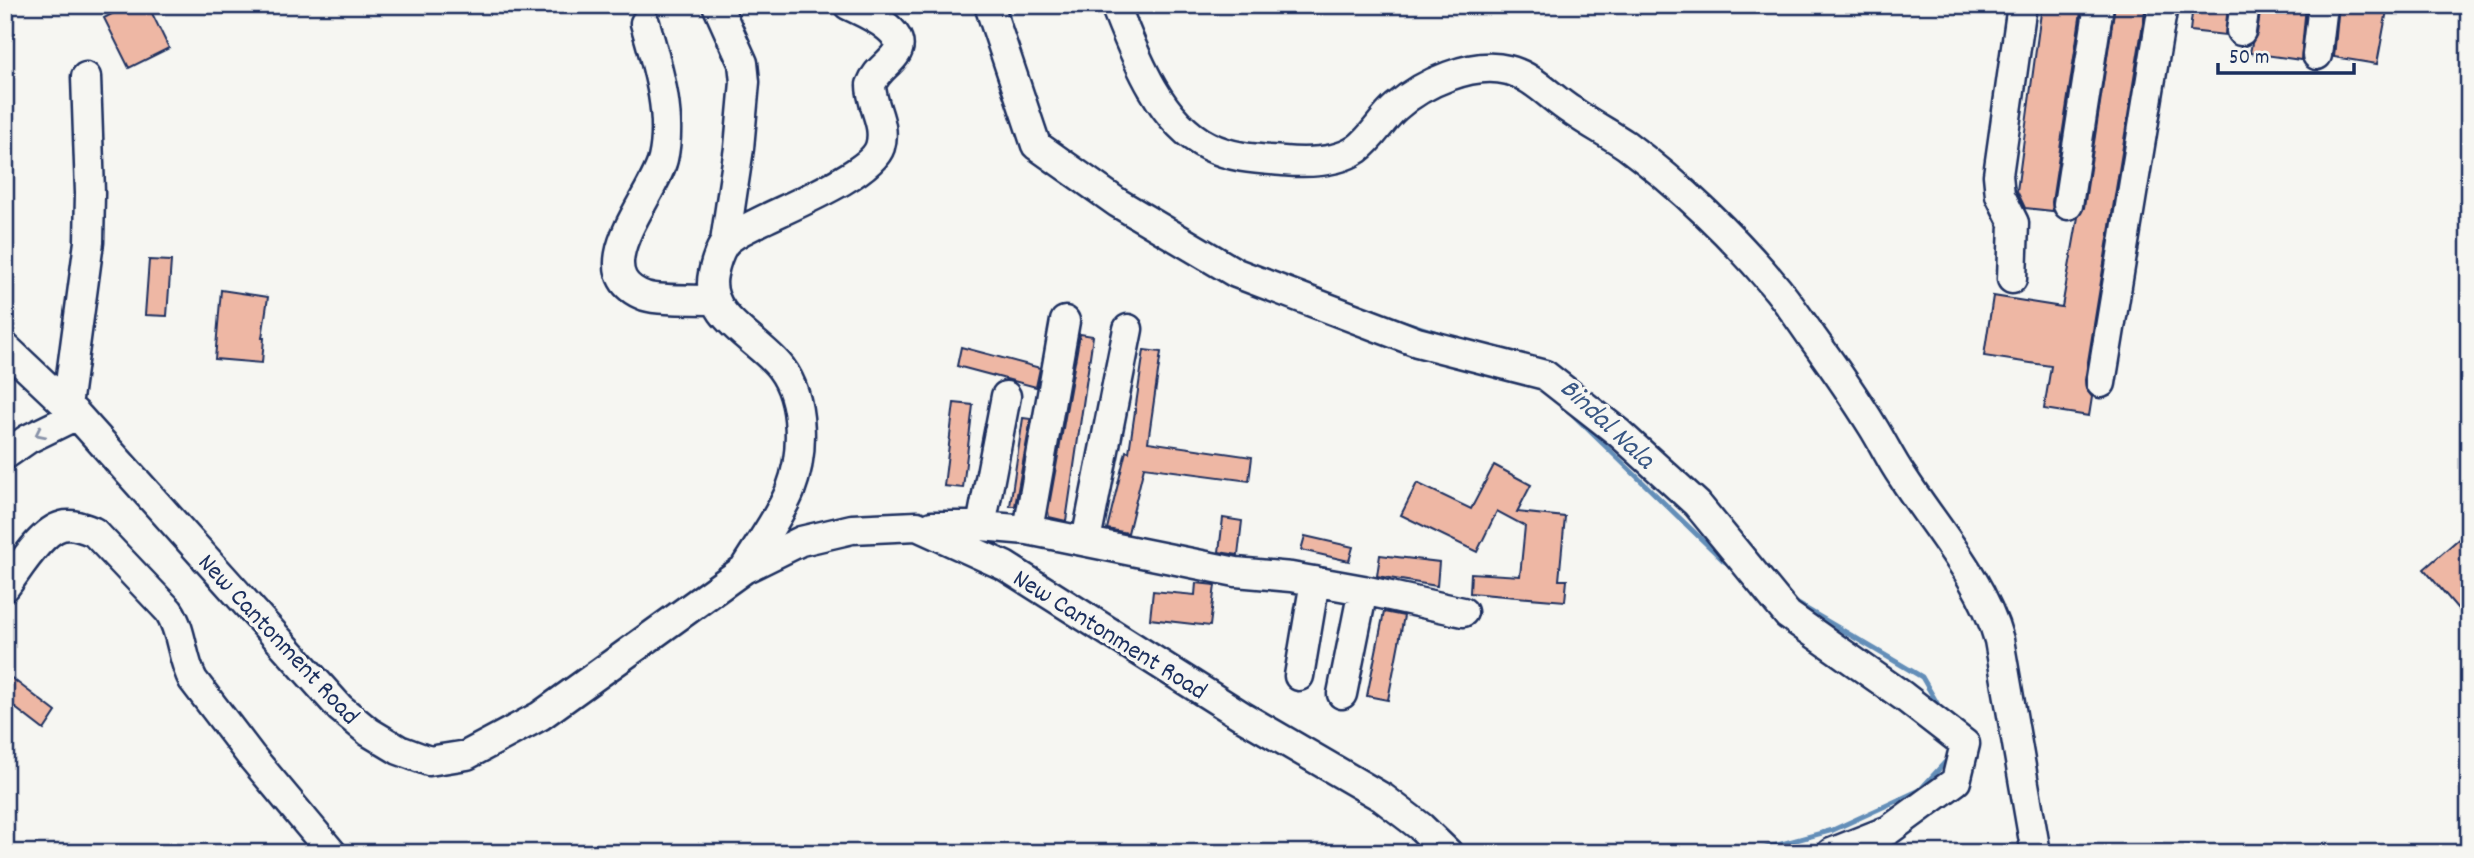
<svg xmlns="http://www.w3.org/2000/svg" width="2474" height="858" font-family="Dekko,sans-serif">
<rect width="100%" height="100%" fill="#f6f6f2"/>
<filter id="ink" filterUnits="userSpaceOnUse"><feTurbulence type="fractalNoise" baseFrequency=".0143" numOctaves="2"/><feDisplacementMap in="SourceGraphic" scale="14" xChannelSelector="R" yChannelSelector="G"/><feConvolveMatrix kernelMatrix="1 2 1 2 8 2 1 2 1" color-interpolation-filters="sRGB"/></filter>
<g filter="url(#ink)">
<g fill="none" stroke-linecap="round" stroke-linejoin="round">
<path stroke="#648eb8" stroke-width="5" d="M1006,5L1010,26
M1403,322L1437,333
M1568,410L1724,561L1731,565
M1791,600L1922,677L1941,710
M1748,853L1833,830L1920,790L1949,758"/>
</g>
<path fill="#eeb7a4" stroke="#1b2f5e" stroke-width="2" d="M129,5H148L169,48L129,68L104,18Z
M2042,5H2082L2052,202L2053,211L2025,208L2017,191Z
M2115,5H2146L2085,380L2086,389L2092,397L2089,416L2044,409L2051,366L1984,356L1993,296L2062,307L2078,217L2084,208Z
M2193,5H2228L2225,35L2190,31Z
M2261,5H2306L2301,60L2250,53L2252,43L2257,34Z
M2339,5H2388L2377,64L2334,57Z
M149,260L171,261L167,316L145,315Z
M221,290L268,297L262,338H264L262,363L215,359Z
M1080,334L1093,336L1066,521L1049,517L1048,511Z
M961,347L1040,368L1036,387L957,366Z
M1144,350L1161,352L1148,442L1252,457L1249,481L1144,467L1128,533L1107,529L1126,451L1129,452Z
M954,403L973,405L963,488L944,486Z
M1023,418L1031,419L1015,506H1010Z
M1494,465L1531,485L1517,512L1565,517L1559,580H1567L1565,601L1470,593L1471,573L1520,576L1525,526L1497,511L1477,552L1401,515L1417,483L1471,509Z
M1223,518L1242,521L1238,555L1219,552Z
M2469,530V622L2424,569Z
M1305,536L1353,547L1349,561L1301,550Z
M1380,555L1439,562L1437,586L1377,576Z
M1196,583L1215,585L1210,626L1150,619L1153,591L1195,595Z
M1384,612L1404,616L1388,700L1367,696Z
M5,673L56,712L44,730L5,700Z"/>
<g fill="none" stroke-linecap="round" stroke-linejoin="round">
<g stroke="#1b2f5e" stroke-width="33">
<path id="minor" d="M717,5L743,63L745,82L739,148L725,242
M989,5L1036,145L1118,203L1236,273L1417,342L1545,375L1619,433L1697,504L1788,615L1903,696L1965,744L1956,781L1889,830L1831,853
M1115,5C1134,53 1159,122 1208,146C1232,158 1257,159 1283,161C1307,163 1337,163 1357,149C1373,137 1382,119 1396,107C1423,83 1472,61 1508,70C1533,76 1551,98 1572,111C1589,123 1608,133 1626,145C1680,185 1735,238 1778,290C1790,305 1801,321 1812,337C1833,366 1854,396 1873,427C1883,443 1891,460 1902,476C1936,529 1982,579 1999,640L2036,853
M645,23C657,65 673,115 663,159C654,197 581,273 645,296C660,301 697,299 714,300
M2241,31L2245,5
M2317,55L2323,5
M2068,205L2099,5
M2012,279L2014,223L2000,195L1998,175L2022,5
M5,347L77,415L340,708L369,732L399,750L429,761L467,755L540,716L744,569L801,541L852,529L917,526L1005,566L1242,716L1383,798L1421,827L1448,853
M2101,383L2163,5
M67,406L89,242L90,193L86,77
M5,455L28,439L77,415
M932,526H981L1028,530L1236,572L1291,577L1363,590L1463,612
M981,526L1006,396
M1028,530L1065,321
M1086,541L1128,329
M744,569C758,546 780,516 790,491C804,455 805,400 781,368C759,339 704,317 713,274C715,264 719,252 724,244C731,235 745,229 755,224C783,209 871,175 880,147C887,124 871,106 871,85C876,71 887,66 895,55C912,32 864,13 848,5
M5,587C18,570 41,531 62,526C73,523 84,528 94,532L169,611C183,632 181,658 193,680L251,756L332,853
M1299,676L1315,581
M1342,694L1363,590"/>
</g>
<use href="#minor" stroke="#f6f6f2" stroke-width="28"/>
</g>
<defs><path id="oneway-chevron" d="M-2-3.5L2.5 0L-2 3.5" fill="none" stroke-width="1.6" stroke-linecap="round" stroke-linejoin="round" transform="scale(1.75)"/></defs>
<use stroke="#8892a8" href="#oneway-chevron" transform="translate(40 433) rotate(154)"/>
</g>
<g text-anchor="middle" stroke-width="7" stroke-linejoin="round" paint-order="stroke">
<g font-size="26" fill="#1b2f5e" stroke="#f6f6f2">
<text transform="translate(1111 633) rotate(32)" y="9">New Cantonment Road</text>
<text transform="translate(280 638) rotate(47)" y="9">New Cantonment Road</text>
</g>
<g font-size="28" font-style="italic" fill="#395784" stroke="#f6f6f2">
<text transform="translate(1609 422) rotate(43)" y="10">Bindal Nala</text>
</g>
</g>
<rect width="2474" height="858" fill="none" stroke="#f6f6f2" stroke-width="28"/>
<rect x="14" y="14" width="2446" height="830" fill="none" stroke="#1b2f5e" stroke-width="2.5" filter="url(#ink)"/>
<path d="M2218 63v10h136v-10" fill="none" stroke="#1b2f5e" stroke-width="3.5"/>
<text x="2229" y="63" font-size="21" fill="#1b2f5e" stroke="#f6f6f2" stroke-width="5" paint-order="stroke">50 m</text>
</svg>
